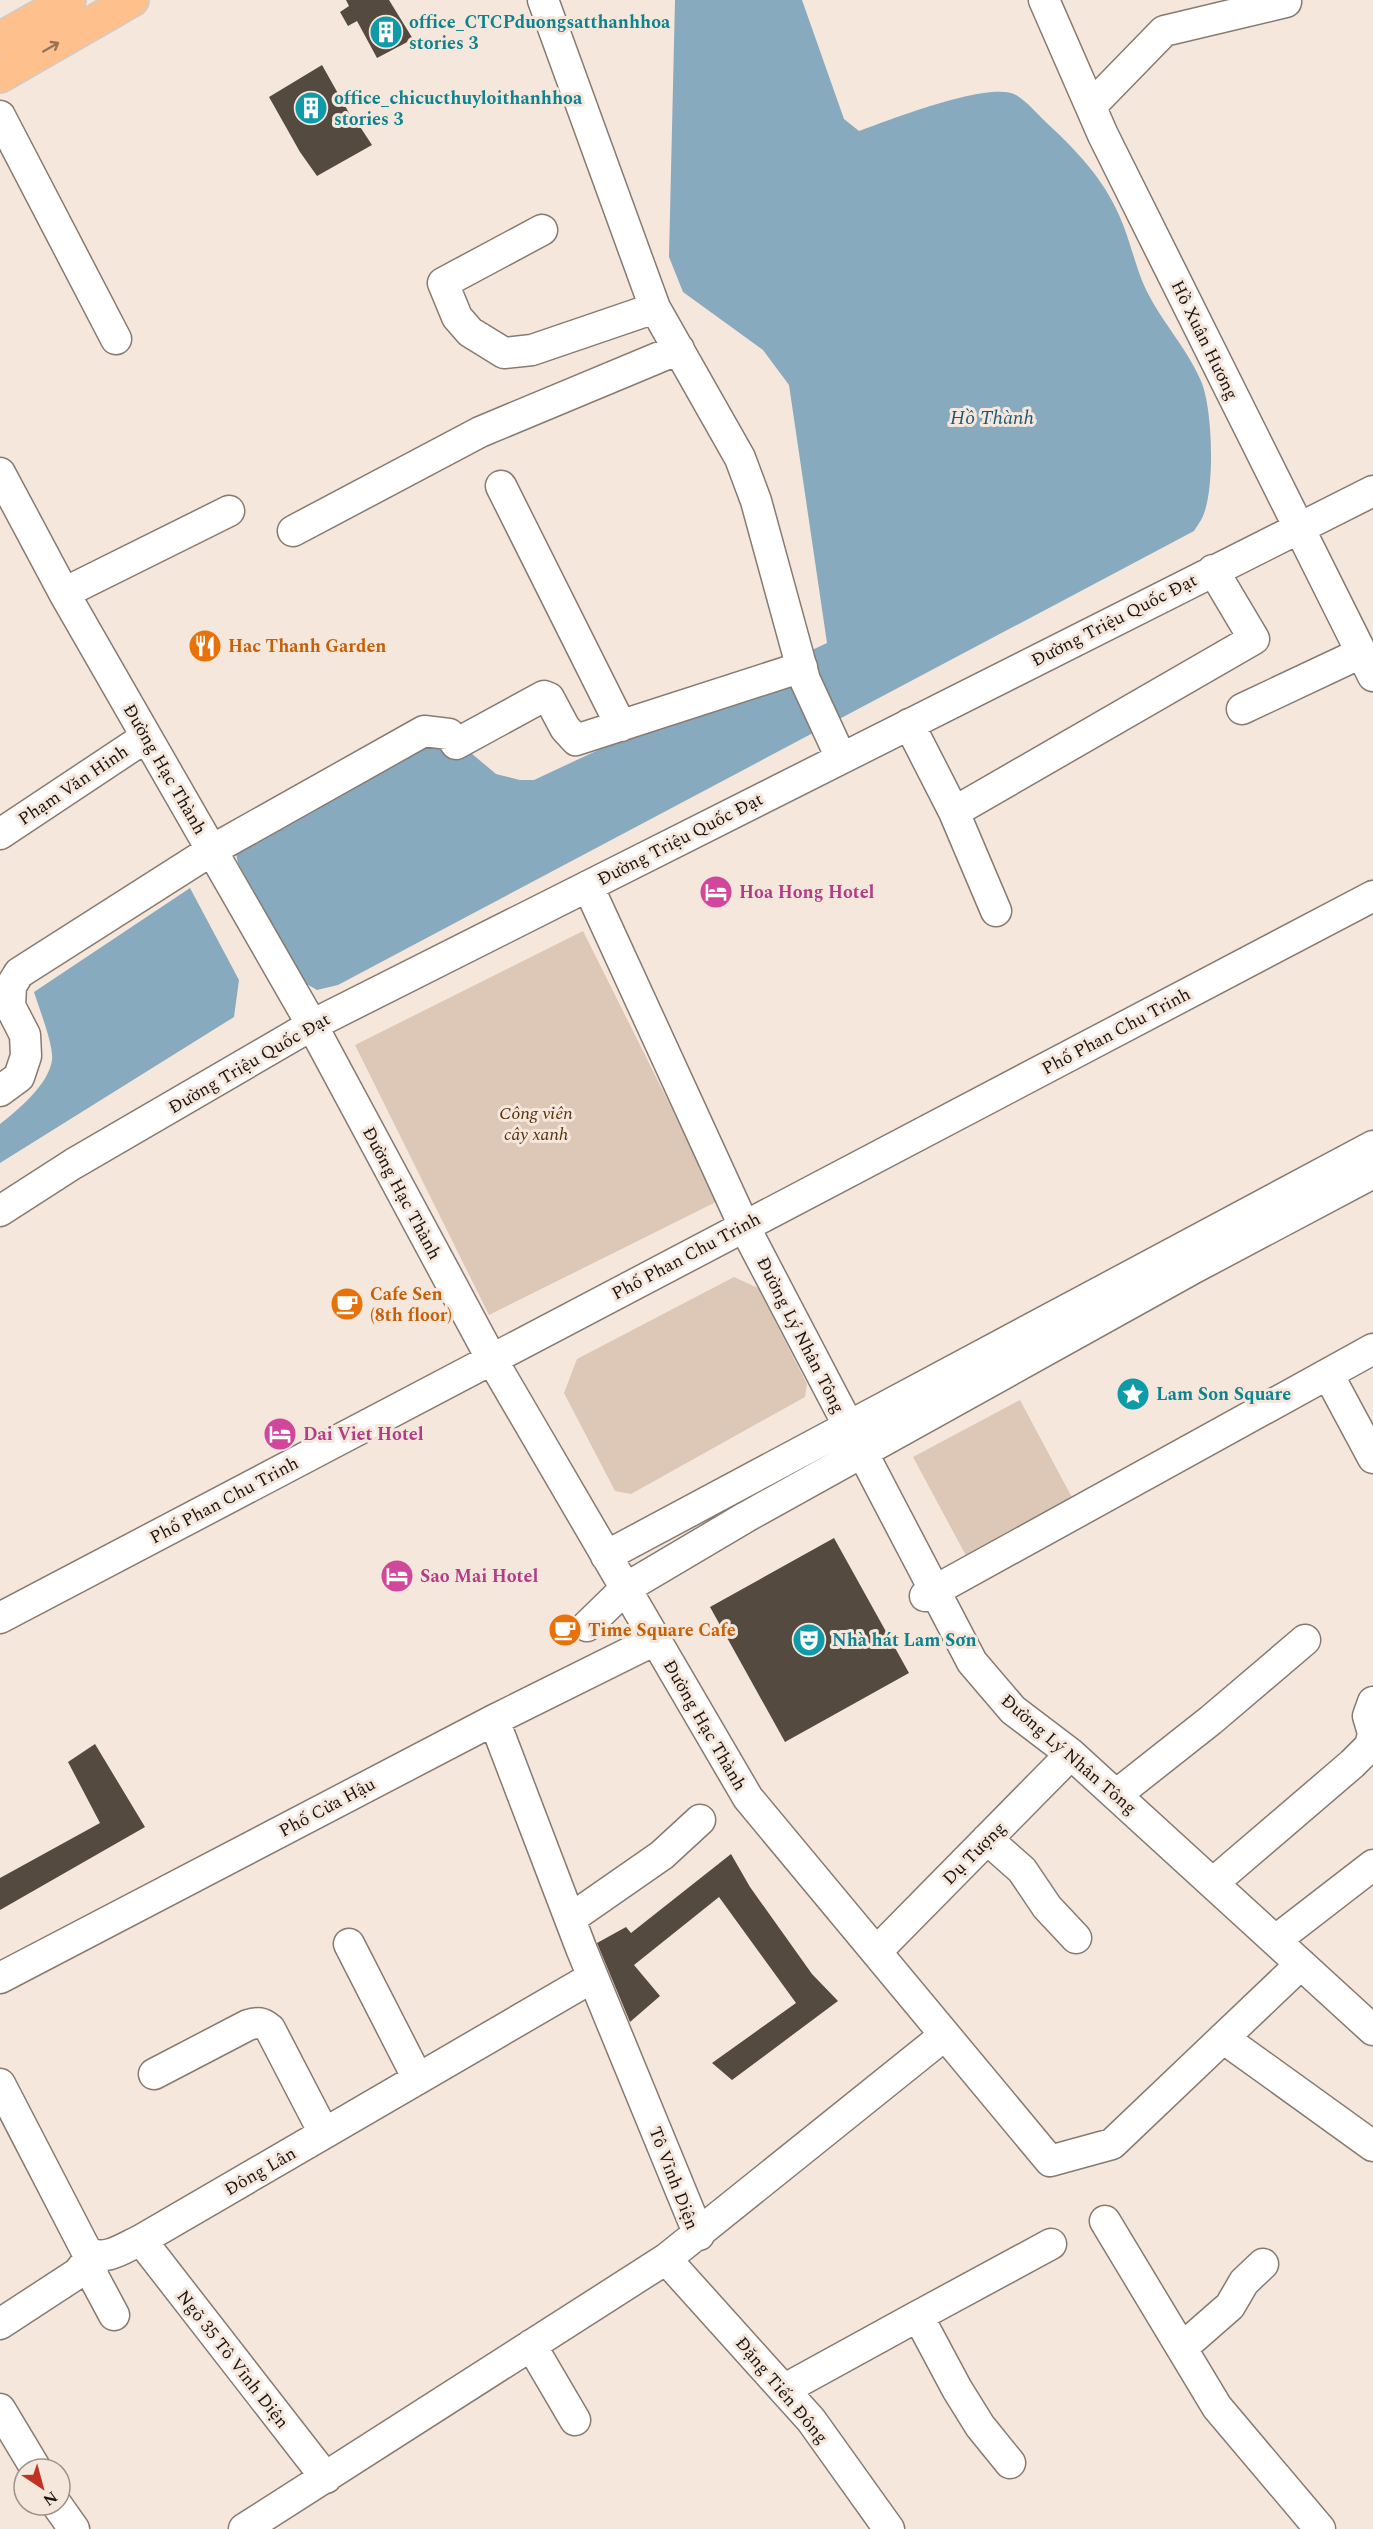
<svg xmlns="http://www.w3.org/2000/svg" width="1373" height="2529" font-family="Spectral,serif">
<rect width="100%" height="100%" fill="#f6e7dc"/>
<path fill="#ddc7b7" d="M583,931L718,1201L489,1315L355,1045Z
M734,1277L758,1288L807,1384L805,1397L631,1494L615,1491L564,1393L577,1359Z
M1020,1400L1076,1505L970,1563L913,1457Z"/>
<path fill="#87aabe" d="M675,0H802L844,119L859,131C889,120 991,80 1016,95C1028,102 1039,116 1050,126C1077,151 1104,180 1119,215C1129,237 1134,261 1143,283C1158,318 1186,346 1201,381C1213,409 1215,488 1203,516C1201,521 1197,526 1194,531L338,985L317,990L305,983L238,863L235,849L446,732L496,774L520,780H534L827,643L789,385L763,350L683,292L669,257Z
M190,888L239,980L234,1017L0,1163V1124C18,1110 49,1084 52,1060C54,1046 39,1008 34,992Z"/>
<path fill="#554a40" d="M346,0H389L413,39L377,58L357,21L348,26L340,12L349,6Z
M322,65L353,120L355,119L372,145L317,176L300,152L269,97Z
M834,1538L909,1673L785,1742L710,1607Z
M95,1744L145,1827L0,1910V1878L100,1823L68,1762Z
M731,1854L750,1887L812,1974L838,2001L732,2080L712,2063L796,2003L719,1897L634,1965L660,1996L630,2022L597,1943L626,1927L631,1933Z"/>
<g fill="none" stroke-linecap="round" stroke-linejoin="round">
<g stroke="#877a70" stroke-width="33">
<path id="minor" d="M543,0L655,308L740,458L756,501L805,680L841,758
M1044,0L1103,135L1373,676
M1091,106L1164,31L1286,2
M0,116L116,339
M542,230L443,283L457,317L470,332L504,353L532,350L655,308
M0,473L64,593L312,1025L491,1358L748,1798L1050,2161L1112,2144L1301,1964
M501,486L621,726
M293,531L480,432L679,349
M64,593L229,511
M1242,709L1361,653
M909,724L954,812L996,911
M954,812L1254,639L1213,570
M0,834L146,737
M588,886L744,1226L972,1662L1013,1710L1071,1754L1373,2030
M0,1091L19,1077L26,1056L25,1035L10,1006L11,986L19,973L212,850L424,731L449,734L456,744L544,696L549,698L565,728L576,740L802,667
M0,1211L73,1164L312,1025L1373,491
M1336,1389L1373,1458
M606,1556L1373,1146
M925,1596L1373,1349
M0,1618L1373,896
M587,1626L626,1588L746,1517L1194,1268L1373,1173
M1373,1702L1368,1716L1373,1733
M494,1720L581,1948L699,2235
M1116,1795L1211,1720L1305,1640
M987,1839L1022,1870L1047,1907L1076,1938
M1213,1883L1352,1764L1370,1746L1373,1734
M570,1919L662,1855L700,1820
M1276,1940L1373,1865
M349,1944L418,2079
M876,1952L1071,1754
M0,1978L494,1720L655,1640
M1223,2038L1373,2146
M154,2074L248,2025C258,2022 262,2022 270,2029L324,2133
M0,2084L87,2252C106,2262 123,2248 141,2240L593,1977
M1105,2221L1217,2407L1320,2529
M141,2240L326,2478
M95,2256L92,2274L114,2315
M666,2259L811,2420L889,2529
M918,2316L1051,2244
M0,2324L78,2273L92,2255
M531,2345L575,2420
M1182,2348L1230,2306L1244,2282L1263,2264
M785,2389L918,2316L957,2389L980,2426L1010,2463
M0,2409L36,2469
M57,2505L74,2529
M244,2529L666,2259L945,2035"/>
</g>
<g stroke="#cdcccb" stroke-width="36">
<path id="major" d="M0,39L69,0
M0,76L132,0"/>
</g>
<use href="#minor" stroke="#fff" stroke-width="30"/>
<use href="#major" stroke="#fec08c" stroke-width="33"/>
</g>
<defs><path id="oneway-shaft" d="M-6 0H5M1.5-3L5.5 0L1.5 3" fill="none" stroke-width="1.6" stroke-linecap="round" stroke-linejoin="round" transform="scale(1.5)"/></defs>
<use stroke="#977355" href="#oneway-shaft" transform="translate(51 47) rotate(-30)"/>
<defs>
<g id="building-disc" transform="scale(1.725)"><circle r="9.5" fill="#0f9aa8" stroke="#f6e7dc"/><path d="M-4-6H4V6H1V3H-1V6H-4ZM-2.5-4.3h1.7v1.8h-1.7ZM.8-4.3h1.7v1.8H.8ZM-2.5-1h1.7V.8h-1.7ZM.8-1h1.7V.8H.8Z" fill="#fff"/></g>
<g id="restaurant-disc" transform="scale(1.725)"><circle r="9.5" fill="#e8710a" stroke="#f6e7dc"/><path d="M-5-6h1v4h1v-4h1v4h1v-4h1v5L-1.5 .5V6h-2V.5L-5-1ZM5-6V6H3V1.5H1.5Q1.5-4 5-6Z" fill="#fff"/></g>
<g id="hotel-disc" transform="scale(1.725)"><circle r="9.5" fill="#d1479c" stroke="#f6e7dc"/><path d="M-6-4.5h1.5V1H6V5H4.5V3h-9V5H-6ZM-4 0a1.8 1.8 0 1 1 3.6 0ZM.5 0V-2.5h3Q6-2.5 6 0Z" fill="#fff"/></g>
<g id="cafe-disc" transform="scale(1.725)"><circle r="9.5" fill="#e8710a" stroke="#f6e7dc"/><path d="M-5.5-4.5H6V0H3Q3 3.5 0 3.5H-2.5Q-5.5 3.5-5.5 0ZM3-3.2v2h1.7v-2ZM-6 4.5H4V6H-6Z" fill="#fff"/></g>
<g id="sight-disc" transform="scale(1.725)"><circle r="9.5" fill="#0f9aa8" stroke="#f6e7dc"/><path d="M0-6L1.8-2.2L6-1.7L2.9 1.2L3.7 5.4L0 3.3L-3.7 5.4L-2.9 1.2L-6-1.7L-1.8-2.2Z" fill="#fff"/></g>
<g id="theatre-disc" transform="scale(1.725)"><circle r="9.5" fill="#0f9aa8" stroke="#f6e7dc"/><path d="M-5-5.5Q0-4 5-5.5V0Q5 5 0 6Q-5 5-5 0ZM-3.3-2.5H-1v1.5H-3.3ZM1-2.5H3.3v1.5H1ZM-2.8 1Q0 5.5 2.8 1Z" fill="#fff"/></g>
</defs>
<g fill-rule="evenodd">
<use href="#building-disc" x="386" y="32"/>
<use href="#building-disc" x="311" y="108"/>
<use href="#restaurant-disc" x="205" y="646"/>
<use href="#hotel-disc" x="716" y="892"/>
<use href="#cafe-disc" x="347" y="1304"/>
<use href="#sight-disc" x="1133" y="1394"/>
<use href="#hotel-disc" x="280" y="1434"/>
<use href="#hotel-disc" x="397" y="1576"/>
<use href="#cafe-disc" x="565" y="1630"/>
<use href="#theatre-disc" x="809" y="1640"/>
</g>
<g text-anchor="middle" stroke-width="6" stroke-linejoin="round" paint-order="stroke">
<g font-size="18" font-weight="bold" fill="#0d838f" stroke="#f6e7dc" text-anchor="start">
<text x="409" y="28">office_CTCPduongsatthanhhoa<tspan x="409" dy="21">stories 3</tspan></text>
<text x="334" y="104">office_chicucthuyloithanhhoa<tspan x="334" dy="21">stories 3</tspan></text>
<text x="1156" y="1400">Lam Son Square</text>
<text x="832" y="1646">Nhà hát Lam Sơn</text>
</g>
<g font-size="18" fill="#1a1511" stroke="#f6e7dc">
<text transform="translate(1205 340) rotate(64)" y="6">Hồ Xuân Hương</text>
<text transform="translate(1114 620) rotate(-27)" y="6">Đường Triệu Quốc Đạt</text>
<text transform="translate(165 769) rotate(60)" y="6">Đường Hạc Thành</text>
<text transform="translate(73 785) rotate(-34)" y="6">Phạm Văn Hinh</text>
<text transform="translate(680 839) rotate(-27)" y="6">Đường Triệu Quốc Đạt</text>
<text transform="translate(1116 1031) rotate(-28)" y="6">Phố Phan Chu Trinh</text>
<text transform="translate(249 1063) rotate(-30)" y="6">Đường Triệu Quốc Đạt</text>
<text transform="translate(402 1193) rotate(62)" y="6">Đường Hạc Thành</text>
<text transform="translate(686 1256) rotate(-28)" y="6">Phố Phan Chu Trinh</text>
<text transform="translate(801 1335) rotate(63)" y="6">Đường Lý Nhân Tông</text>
<text transform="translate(224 1500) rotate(-28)" y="6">Phố Phan Chu Trinh</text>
<text transform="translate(705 1725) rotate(60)" y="6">Đường Hạc Thành</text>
<text transform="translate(1069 1754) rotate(41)" y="6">Đường Lý Nhân Tông</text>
<text transform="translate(327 1807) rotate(-28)" y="6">Phố Cửa Hậu</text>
<text transform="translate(974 1853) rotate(-45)" y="6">Dụ Tượng</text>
<text transform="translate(260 2171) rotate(-30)" y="6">Đông Lân</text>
<text transform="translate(674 2178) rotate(69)" y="6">Tô Vĩnh Diện</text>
<text transform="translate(233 2359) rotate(52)" y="6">Ngõ 35 Tô Vĩnh Diện</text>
<text transform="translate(782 2390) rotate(50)" y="6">Đặng Tiến Đông</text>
</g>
<g font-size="18" font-weight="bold" fill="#c56008" stroke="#f6e7dc" text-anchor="start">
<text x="228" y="652">Hac Thanh Garden</text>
<text x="370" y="1300">Cafe Sen<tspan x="370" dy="21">(8th floor)</tspan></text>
<text x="588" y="1636">Time Square Cafe</text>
</g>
<g font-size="18" font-weight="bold" fill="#b23c85" stroke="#f6e7dc" text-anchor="start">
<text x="739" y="898">Hoa Hong Hotel</text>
<text x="303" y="1440">Dai Viet Hotel</text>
<text x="420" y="1582">Sao Mai Hotel</text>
</g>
<g font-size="18" font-style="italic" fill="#572e07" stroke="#f6e7dc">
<text x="536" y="1119">Công viên<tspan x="536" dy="21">cây xanh</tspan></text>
</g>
<g font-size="20" font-style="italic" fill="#1b5976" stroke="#f6e7dc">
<text x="992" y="424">Hồ Thành</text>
</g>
</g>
<g transform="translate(42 2487) rotate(144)"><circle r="28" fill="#f6e7dc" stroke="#9e938b" stroke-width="1.5"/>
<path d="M0-4.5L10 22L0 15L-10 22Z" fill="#c03324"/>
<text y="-9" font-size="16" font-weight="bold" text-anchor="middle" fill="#1a1511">N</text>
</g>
</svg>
